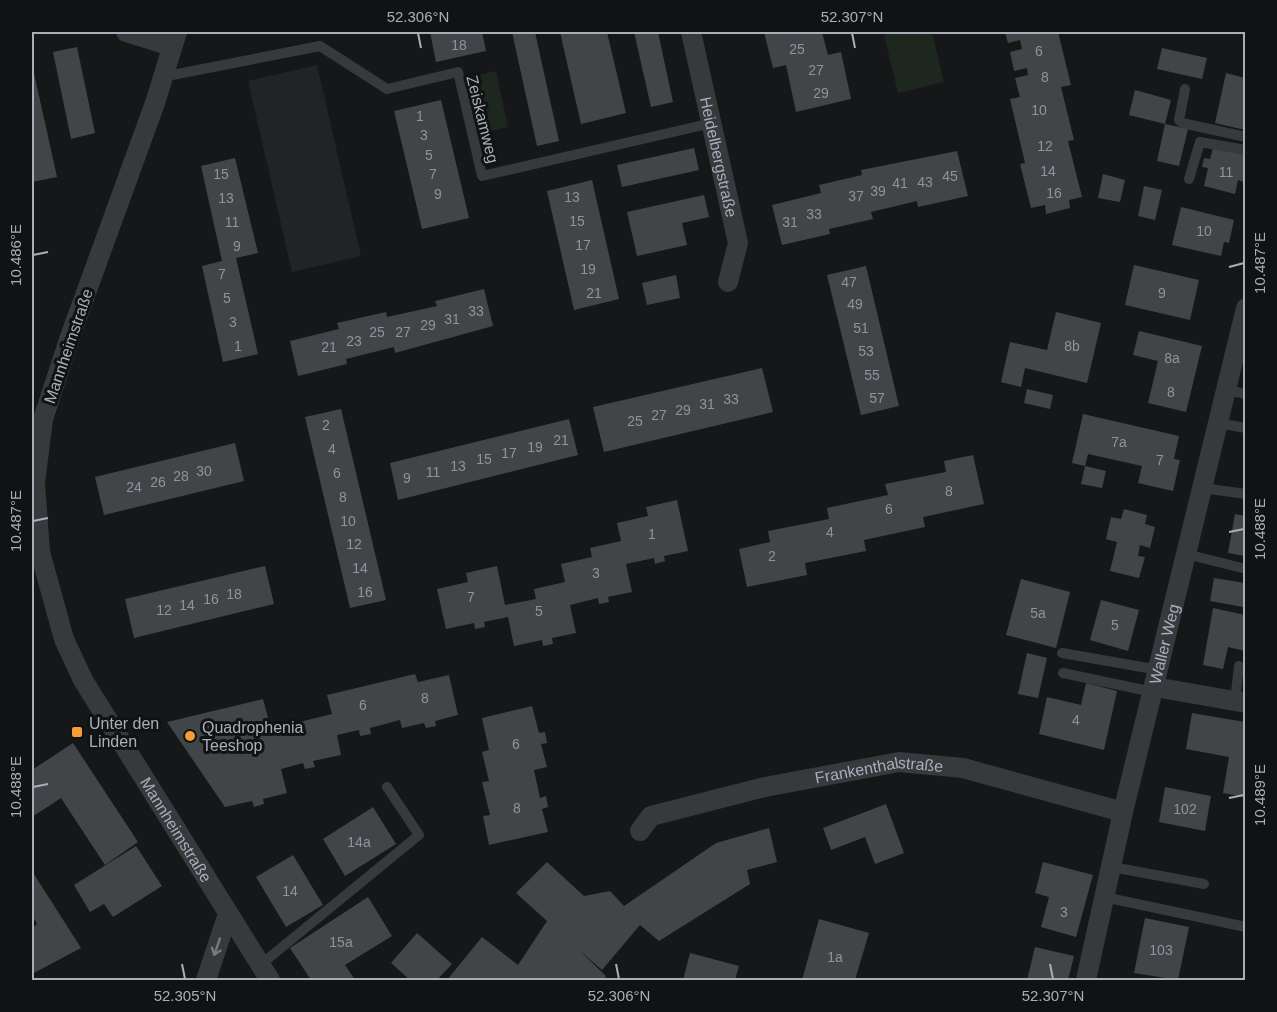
<svg xmlns="http://www.w3.org/2000/svg" width="1277" height="1012" font-family="Helvetica,sans-serif">
<rect width="100%" height="100%" fill="#161718"/>
<path fill="#222325" d="M317,65L361,256L292,272L248,81Z"/>
<path fill="#1e271f" d="M899,32H932L944,82L898,93L884,35Z
M496,71L508,127L487,132L474,76Z"/>
<path fill="#424548" d="M430,32H482L486,51L436,62Z
M512,32H535L559,141L537,146Z
M560,32H607L626,113L581,124Z
M634,32H658L673,102L651,107Z
M764,32H822L828,55L841,52L851,99L796,112L786,65L773,68Z
M1005,32H1058L1071,85L1061,87L1074,140L1068,141L1082,197L1069,200L1070,208L1046,214L1045,205L1031,208L1020,164L1025,163L1010,99L1020,97L1015,78L1028,75L1027,68L1014,71L1010,52L1022,49L1020,40L1008,43Z
M77,47L95,133L71,139L53,52Z
M1162,48L1207,58L1202,79L1157,69Z
M32,64L57,177L32,182Z
M1226,73L1245,78V130L1215,123Z
M1135,90L1171,100L1165,124L1188,129L1179,166L1157,161L1165,124L1129,115Z
M441,100L469,218L422,229L394,111Z
M694,148L699,170L622,187L617,165Z
M1213,148L1245,155L1244,182L1238,180L1235,194L1204,186L1208,168L1202,167L1204,158L1210,159Z
M957,151L968,196L918,207L917,201L871,212L873,219L829,229L830,234L782,245L772,205L821,193L819,185L862,175L861,170Z
M235,158L258,253L236,258L258,354L223,362L202,266L222,261L201,166Z
M1103,174L1125,180L1120,202L1098,198Z
M592,180L619,299L574,310L547,191Z
M1144,186L1162,190L1155,220L1138,216Z
M704,195L709,217L682,223L687,245L637,256L627,212Z
M1181,207L1234,220L1229,243L1224,242L1221,256L1172,245Z
M1134,265L1199,280L1190,320L1125,305Z
M866,266L899,406L861,415L827,275Z
M676,275L680,298L647,305L642,283Z
M484,289L493,326L395,353L394,347L346,359L347,364L298,376L290,341L339,329L337,323L386,312L387,317L437,306L435,301Z
M1056,312L1101,323L1087,383L1025,368L1021,387L1001,382L1010,342L1047,350Z
M1139,331L1202,346L1186,412L1148,403L1158,361L1133,355Z
M762,368L773,412L604,452L593,407Z
M1027,389L1053,395L1050,409L1024,403Z
M341,409L386,600L350,608L305,417Z
M1083,414L1179,436L1174,459L1180,460L1173,491L1138,483L1142,466L1088,454L1085,466L1072,463Z
M569,419L578,455L398,500L390,463Z
M235,443L244,481L104,515L95,477Z
M973,455L984,504L923,517L925,527L864,540L866,551L805,563L807,575L747,587L739,549L770,542L768,531L829,519L827,508L888,495L885,484L946,472L944,461Z
M1085,466L1106,471L1102,488L1081,484Z
M677,500L688,551L664,556L665,561L655,564L654,558L626,564L632,592L608,597L609,602L599,604L598,598L570,605L576,633L552,638L553,644L543,646L542,640L514,646L508,617L484,622L485,627L475,629L474,623L446,629L437,589L468,582L466,573L497,566L505,605L536,599L534,589L565,582L561,564L592,557L590,548L621,541L617,523L648,516L646,507Z
M1124,509L1147,515L1145,524L1155,527L1150,548L1140,545L1138,556L1145,557L1139,578L1110,571L1117,542L1106,539L1111,517L1121,519Z
M1235,514L1245,516V556L1228,553Z
M265,566L274,604L134,638L125,599Z
M1214,578L1245,583L1243,607L1210,601Z
M1021,579L1070,592L1056,648L1006,635Z
M1101,600L1139,610L1128,651L1090,640Z
M1213,608L1245,615V651L1228,647L1223,669L1203,665Z
M1027,653L1047,658L1038,698L1018,694Z
M415,674L418,682L449,675L458,715L435,721L436,726L426,728L424,723L402,728L400,720L370,728L371,734L360,736L359,730L337,735L341,755L313,761L315,767L305,769L303,763L281,769L287,793L263,799L264,804L254,807L252,801L225,807L167,722L263,699L271,729L332,714L327,695Z
M1086,683L1117,691L1104,750L1039,734L1047,697L1081,705Z
M532,706L539,733L545,732L547,743L541,744L547,767L534,770L540,798L546,796L548,807L542,809L548,832L489,845L483,816L490,815L482,782L489,781L482,752L489,750L482,718Z
M1192,713L1245,722V797L1223,793L1229,757L1186,749Z
M73,743L138,842L105,865L61,798L32,817V770Z
M1165,787L1211,796L1205,831L1159,822Z
M886,804L904,853L875,864L865,837L831,850L823,828Z
M373,807L396,844L345,876L323,839Z
M769,828L777,862L747,870L750,884L659,941L640,925L602,970L578,949L606,976L604,980H447L482,937L518,965L547,921L516,893L547,862L584,896L610,891L624,906L716,843Z
M136,846L162,886L113,917L104,904L90,912L74,885Z
M293,855L323,905L286,927L256,877Z
M1043,862L1093,875L1076,937L1041,927L1049,897L1035,893Z
M32,871L81,948L32,974V928L37,924L32,915Z
M368,897L392,936L345,965L355,980H311L290,948Z
M1145,918L1189,927L1178,980L1134,973Z
M819,919L869,933L855,980H802Z
M417,933L452,964L437,980H410L391,963Z
M1035,947L1074,956L1068,980H1027Z
M690,953L739,966L735,980H683Z"/>
<g fill="none" stroke-linecap="round" stroke-linejoin="round">
<path stroke="#37393d" stroke-width="10" d="M162,77L320,46L387,89L458,72L482,176L712,123
M1185,89L1179,120L1182,123L1246,137
M1189,179L1200,142L1246,150
M1226,390L1246,394
M1218,423L1246,428
M1202,488L1246,494
M1186,554L1246,569
M1062,653L1159,670
M1063,673L1153,692
M1235,701L1239,666
M1112,867L1204,884
M1104,897L1246,927
M259,966L419,835L387,787"/>
<g stroke="#37393d" stroke-width="20">
<path d="M126,32L171,46"/>
<path id="s1" d="M177,32L155,103L71,334L43,419L35,483L40,552L64,639L83,680L270,980"/>
<path id="s2" d="M691,32L738,243L728,282"/>
<path d="M1155,687L1246,703"/>
<path id="s3" d="M640,831L651,816L765,787L899,762L963,768L1123,812"/>
<path d="M206,980L228,914"/>
<path id="s4" d="M1086,980L1123,812L1246,308"/>
</g>
</g>
<defs><path id="oneway-shaft" d="M-6 0H5M1.5-3L5.5 0L1.5 3" fill="none" stroke-width="1.6" stroke-linecap="round" stroke-linejoin="round" transform="scale(1.5)"/></defs>
<use stroke="#757a81" href="#oneway-shaft" transform="translate(217 947) rotate(109)"/>
<path fill="none" stroke="#a8afb9" stroke-width="2" d="M418,33L421,48M852,33L855,48M33,255L48,252M1229,267L1244,263M33,521L48,518M1229,532L1244,529M33,787L48,784M1229,798L1244,795M182,964L185,979M616,964L619,979M1050,964L1053,979"/>
<g fill="#f39f33" stroke="#111213" stroke-width="2">
<rect x="71" y="726" width="12" height="12" rx="3"/>
<circle cx="190" cy="736" r="6"/>
</g>
<g text-anchor="middle" stroke-width="6" stroke-linejoin="round" paint-order="stroke">
<g font-size="14" fill="#8e949d">
<text x="459" y="50">18</text>
<text x="797" y="54">25</text>
<text x="1039" y="56">6</text>
<text x="816" y="75">27</text>
<text x="1045" y="82">8</text>
<text x="821" y="98">29</text>
<text x="1039" y="115">10</text>
<text x="420" y="121">1</text>
<text x="424" y="140">3</text>
<text x="1045" y="151">12</text>
<text x="429" y="160">5</text>
<text x="1048" y="176">14</text>
<text x="1226" y="177">11</text>
<text x="221" y="179">15</text>
<text x="433" y="179">7</text>
<text x="950" y="181">45</text>
<text x="925" y="187">43</text>
<text x="900" y="188">41</text>
<text x="878" y="196">39</text>
<text x="1054" y="198">16</text>
<text x="438" y="199">9</text>
<text x="856" y="201">37</text>
<text x="572" y="202">13</text>
<text x="226" y="203">13</text>
<text x="814" y="219">33</text>
<text x="577" y="226">15</text>
<text x="232" y="227">11</text>
<text x="790" y="227">31</text>
<text x="1204" y="236">10</text>
<text x="583" y="250">17</text>
<text x="237" y="251">9</text>
<text x="588" y="274">19</text>
<text x="222" y="279">7</text>
<text x="849" y="287">47</text>
<text x="594" y="298">21</text>
<text x="1162" y="298">9</text>
<text x="227" y="303">5</text>
<text x="855" y="309">49</text>
<text x="476" y="316">33</text>
<text x="452" y="324">31</text>
<text x="233" y="327">3</text>
<text x="428" y="330">29</text>
<text x="861" y="333">51</text>
<text x="377" y="337">25</text>
<text x="403" y="337">27</text>
<text x="354" y="346">23</text>
<text x="238" y="351">1</text>
<text x="1072" y="351">8b</text>
<text x="329" y="352">21</text>
<text x="866" y="356">53</text>
<text x="1172" y="363">8a</text>
<text x="872" y="380">55</text>
<text x="1171" y="397">8</text>
<text x="877" y="403">57</text>
<text x="731" y="404">33</text>
<text x="707" y="409">31</text>
<text x="683" y="415">29</text>
<text x="659" y="420">27</text>
<text x="635" y="426">25</text>
<text x="326" y="430">2</text>
<text x="561" y="445">21</text>
<text x="1119" y="447">7a</text>
<text x="535" y="452">19</text>
<text x="332" y="454">4</text>
<text x="509" y="458">17</text>
<text x="484" y="464">15</text>
<text x="1160" y="465">7</text>
<text x="458" y="471">13</text>
<text x="204" y="476">30</text>
<text x="433" y="477">11</text>
<text x="337" y="478">6</text>
<text x="181" y="481">28</text>
<text x="407" y="483">9</text>
<text x="158" y="487">26</text>
<text x="134" y="492">24</text>
<text x="949" y="496">8</text>
<text x="343" y="502">8</text>
<text x="889" y="514">6</text>
<text x="348" y="526">10</text>
<text x="830" y="537">4</text>
<text x="652" y="539">1</text>
<text x="354" y="549">12</text>
<text x="772" y="561">2</text>
<text x="360" y="573">14</text>
<text x="596" y="578">3</text>
<text x="365" y="597">16</text>
<text x="234" y="599">18</text>
<text x="471" y="602">7</text>
<text x="211" y="604">16</text>
<text x="187" y="610">14</text>
<text x="164" y="615">12</text>
<text x="539" y="616">5</text>
<text x="1038" y="618">5a</text>
<text x="1115" y="630">5</text>
<text x="425" y="703">8</text>
<text x="363" y="710">6</text>
<text x="1076" y="725">4</text>
<text x="516" y="749">6</text>
<text x="517" y="813">8</text>
<text x="1185" y="814">102</text>
<text x="359" y="847">14a</text>
<text x="290" y="896">14</text>
<text x="1064" y="917">3</text>
<text x="341" y="947">15a</text>
<text x="1161" y="955">103</text>
<text x="835" y="962">1a</text>
</g>
<g font-size="16" fill="#a8afb9" stroke="#111213">
<text transform="translate(483 119) rotate(76)" y="6">Zeiskamweg</text>
<text dy="6" stroke="none"><textPath href="#s2" startOffset="128">Heidelbergstraße</textPath></text>
<text transform="translate(68 346) rotate(-71)" y="6">Mannheimstraße</text>
<text dy="6" stroke="none"><textPath href="#s4" startOffset="345">Waller Weg</textPath></text>
<text dy="6" stroke="none"><textPath href="#s3" startOffset="252">Frankenthalstraße</textPath></text>
<text dy="6" stroke="none"><textPath href="#s1" startOffset="855">Mannheimstraße</textPath></text>
</g>
<g font-size="16" fill="#a8afb9" stroke="#111213" text-anchor="start">
<text x="89" y="729">Unter den<tspan x="89" dy="18">Linden</tspan></text>
<text x="202" y="733">Quadrophenia<tspan x="202" dy="18">Teeshop</tspan></text>
</g>
</g>
<rect width="1277" height="1012" fill="none" stroke="#111213" stroke-width="66"/>
<rect x="33" y="33" width="1211" height="946" fill="none" stroke="#a8afb9" stroke-width="2"/>
<g font-size="15" text-anchor="middle" fill="#a8afb9">
<text x="418" y="22">52.306°N</text>
<text x="852" y="22">52.307°N</text>
<text transform="translate(16 255) rotate(-90)" y="5">10.486°E</text>
<text transform="translate(1260 263) rotate(-90)" y="5">10.487°E</text>
<text transform="translate(16 521) rotate(-90)" y="5">10.487°E</text>
<text transform="translate(1260 529) rotate(-90)" y="5">10.488°E</text>
<text transform="translate(16 787) rotate(-90)" y="5">10.488°E</text>
<text transform="translate(1260 795) rotate(-90)" y="5">10.489°E</text>
<text x="185" y="1001">52.305°N</text>
<text x="619" y="1001">52.306°N</text>
<text x="1053" y="1001">52.307°N</text>
</g>
</svg>
